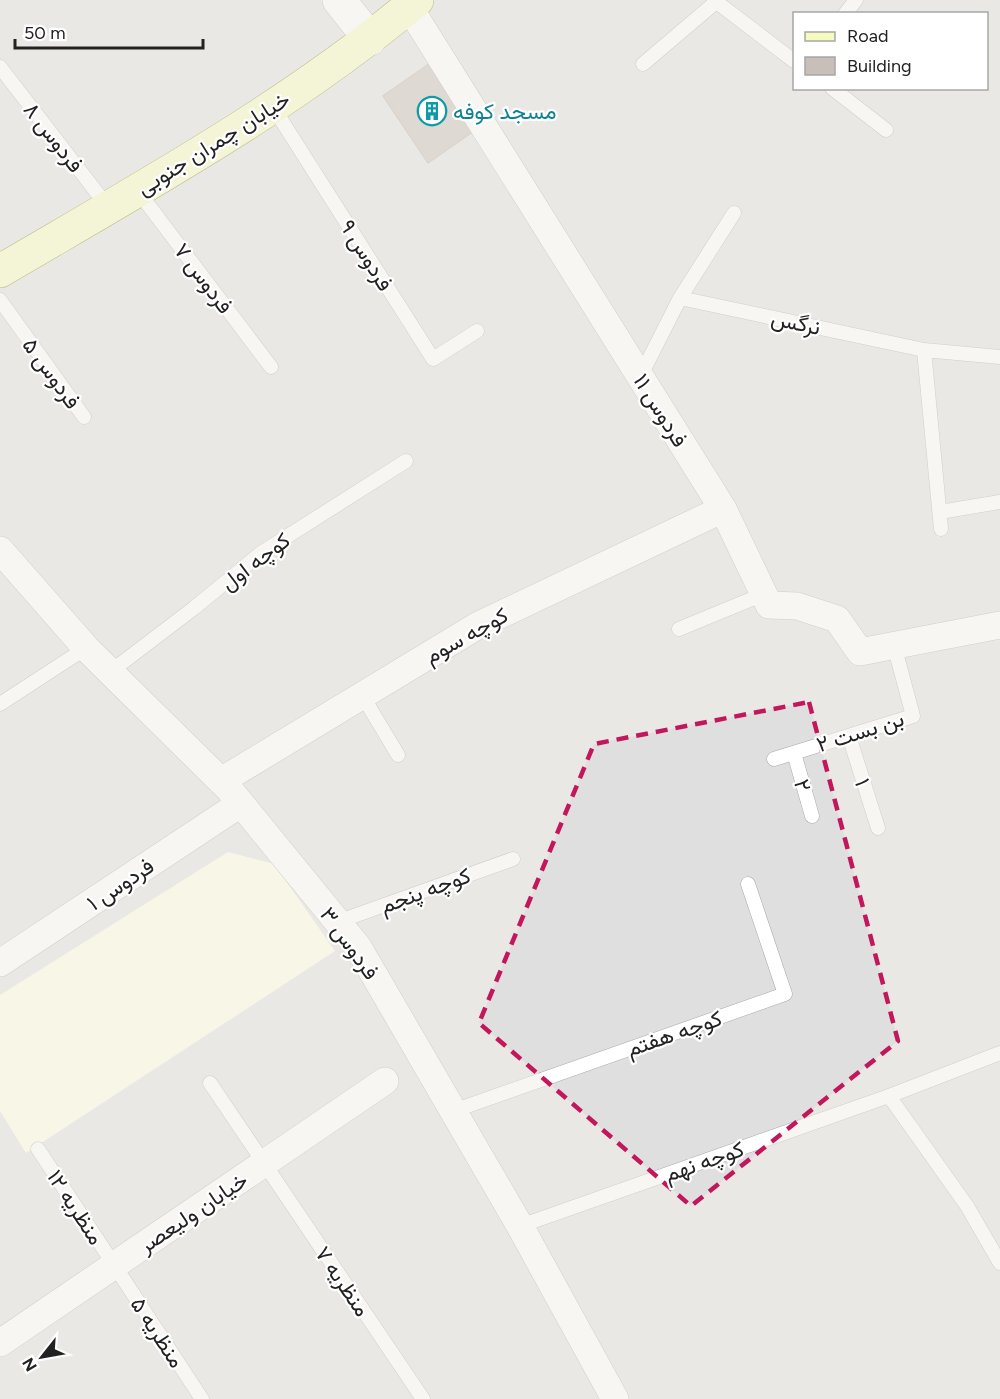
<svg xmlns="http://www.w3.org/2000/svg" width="1000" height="1399" font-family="Figtree,Vazirmatn,sans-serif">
<rect width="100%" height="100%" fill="#f2efe9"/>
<path fill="#e0dfdf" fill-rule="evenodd" d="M0,0H1000V1399H0ZM794,14H986V88H794Z"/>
<path fill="#ffffe5" d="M228,852L274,864L335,951L26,1153L0,1111V995Z"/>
<path fill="#c7bfb8" stroke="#c4b6ab" stroke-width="1.5" d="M436,59L481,126L428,163L383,96Z"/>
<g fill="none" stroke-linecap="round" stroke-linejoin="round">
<g stroke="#a9a9a9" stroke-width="15">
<path id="service" d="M714,0L794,61
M845,14L856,0
M643,64L716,2
M0,67L108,207
M832,88L886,130
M273,107L433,359L477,331
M137,190L271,367
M680,298L734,213
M0,300L84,417
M924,350L941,529
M640,377L680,298L924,350L1000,357
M940,512L1000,502
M679,629L764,594
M110,672L194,608L261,553L406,461
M362,695L398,755
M0,704L86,648
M849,736L878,828
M794,753L812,816
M774,759L913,716L894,645
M337,922L513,859
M210,1083L423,1399
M889,1096L967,1206L1000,1263
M453,1111L785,994L748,884
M38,1149L202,1399
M520,1226L889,1096L1000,1053"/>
</g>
<g stroke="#a9a9a9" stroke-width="28">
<path id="minor" d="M409,7L723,509L769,605L797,606L837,619L860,652L1000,625
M0,550L86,648L229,789L358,947L520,1226L615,1399
M221,781L477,626L723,509
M0,963L240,804
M0,1343L385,1081"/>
</g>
<g stroke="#a9a9a9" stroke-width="34">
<path id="tertiary" d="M339,0L370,39"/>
</g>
<g stroke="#707d05" stroke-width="34">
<path id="secondary" d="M0,271C143,187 289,107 417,0"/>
</g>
<use href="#service" stroke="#fff" stroke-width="14"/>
<use href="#minor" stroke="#fff" stroke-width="27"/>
<use href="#tertiary" stroke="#fff" stroke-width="33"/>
<use href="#secondary" stroke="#f7fabf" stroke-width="33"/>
</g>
<path d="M0 0H1000V1399H0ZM809,702L898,1041L691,1206L479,1023L594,744Z" fill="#f2efe9" fill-opacity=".55" fill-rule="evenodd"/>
<path fill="none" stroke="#c2185b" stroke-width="4.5" stroke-dasharray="12 8" stroke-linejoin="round" d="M809,702L898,1041L691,1206L479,1023L594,744Z"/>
<defs>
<g id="building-ring" transform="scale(1.5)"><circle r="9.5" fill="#fff" stroke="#0f9aa8" stroke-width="1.5"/><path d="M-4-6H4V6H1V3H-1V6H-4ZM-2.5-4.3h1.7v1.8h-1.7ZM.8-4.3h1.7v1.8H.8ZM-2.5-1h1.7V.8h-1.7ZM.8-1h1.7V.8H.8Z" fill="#0f9aa8"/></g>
</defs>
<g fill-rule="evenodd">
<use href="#building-ring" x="432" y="111"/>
</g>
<g text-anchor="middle" stroke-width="4.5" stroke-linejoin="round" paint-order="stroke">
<g font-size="22" fill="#0d838f" stroke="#fff" text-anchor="start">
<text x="453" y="119">مسجد کوفه</text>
</g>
<g font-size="22" fill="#222" stroke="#fff">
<text transform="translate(54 137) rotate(52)" y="8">فردوس ۸</text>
<text transform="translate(213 143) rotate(-32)" y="8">خیابان چمران جنوبی</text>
<text transform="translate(367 255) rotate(58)" y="8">فردوس ۹</text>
<text transform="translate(204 278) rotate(53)" y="8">فردوس ۷</text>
<text transform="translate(796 322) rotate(12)" y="8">نرگس</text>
<text transform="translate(52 373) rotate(54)" y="8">فردوس ۵</text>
<text transform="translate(661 410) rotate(58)" y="8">فردوس ۱۱</text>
<text transform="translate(255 561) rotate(-37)" y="8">کوچه اول</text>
<text transform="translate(466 635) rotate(-29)" y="8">کوچه سوم</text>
<text transform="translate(860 731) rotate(-18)" y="8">بن بست ۲</text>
<text transform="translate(863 782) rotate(72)" y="8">۱</text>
<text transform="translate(803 785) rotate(74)" y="8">۲</text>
<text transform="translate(120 884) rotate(-34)" y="8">فردوس ۱</text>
<text transform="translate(425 890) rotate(-20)" y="8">کوچه پنجم</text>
<text transform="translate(350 943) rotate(54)" y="8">فردوس ۳</text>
<text transform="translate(674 1033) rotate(-19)" y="8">کوچه هفتم</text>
<text transform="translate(704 1161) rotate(-19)" y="8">کوچه نهم</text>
<text transform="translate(76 1207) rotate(57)" y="8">منظریه ۱۲</text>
<text transform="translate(193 1212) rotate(-34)" y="8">خیابان ولیعصر</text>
<text transform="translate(343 1281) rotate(56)" y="8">منظریه ۷</text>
<text transform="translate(158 1332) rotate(57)" y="8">منظریه ۵</text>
</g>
</g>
<rect x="793" y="12" width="195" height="78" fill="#ffffff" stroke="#a7a7a7" stroke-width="1.5"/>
<rect x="805" y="32" width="30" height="9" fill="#f7fabf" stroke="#a7a7a7" stroke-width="1.5"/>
<text x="847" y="42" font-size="18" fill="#222222">Road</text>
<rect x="805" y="57" width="30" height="18" fill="#c7bfb8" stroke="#a7a7a7" stroke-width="1.5"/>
<text x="847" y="72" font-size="18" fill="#222222">Building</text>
<g transform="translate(42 1357) rotate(239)" stroke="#ffffff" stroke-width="4.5" paint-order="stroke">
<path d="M0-4.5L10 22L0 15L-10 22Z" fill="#222222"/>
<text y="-9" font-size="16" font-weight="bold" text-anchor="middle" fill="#222222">N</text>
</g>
<path d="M15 39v9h188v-9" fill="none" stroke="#222222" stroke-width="3"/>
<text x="24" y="39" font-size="18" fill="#222222" stroke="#ffffff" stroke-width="4.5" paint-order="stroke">50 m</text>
</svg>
